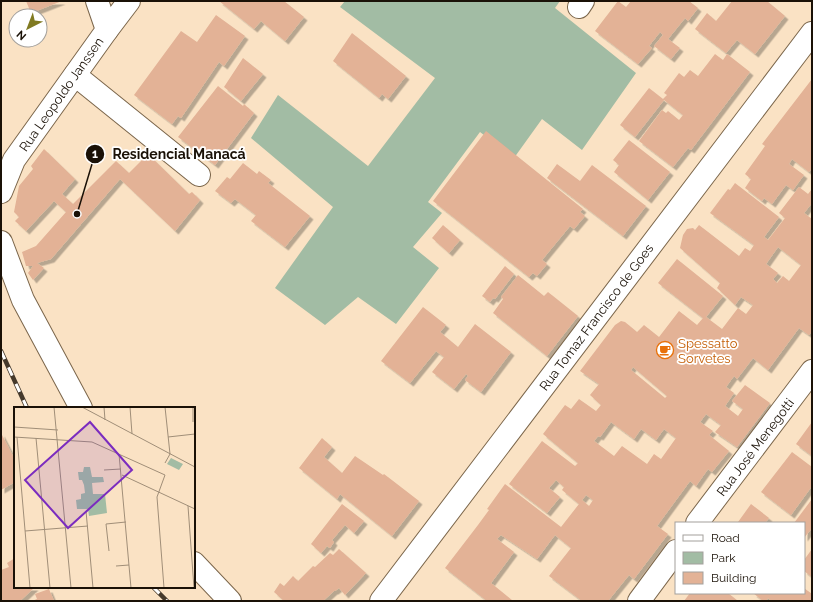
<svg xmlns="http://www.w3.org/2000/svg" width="813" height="602" font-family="Raleway,sans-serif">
<defs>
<filter id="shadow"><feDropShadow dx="3.5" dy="3.5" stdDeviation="0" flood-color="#0004"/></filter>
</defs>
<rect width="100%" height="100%" fill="#fae2c4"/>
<path fill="#a2bca4" d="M345,1H560L555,8L636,73L582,150L542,119L514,158L480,132L428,202L442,213L413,247L439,268L396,324L358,297L325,325L275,288L333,207L251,138L278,95L368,166L435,78L340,7Z"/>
<path fill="#e3b296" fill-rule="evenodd" filter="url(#shadow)" d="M26,1H62L31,13Z
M219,1H284L304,17L285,41L261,21L254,29Z
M618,1L626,7L631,1H689L698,8L688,21L685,18L668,39L680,48L671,59L654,46L663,35L660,32L649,46L652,48L638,64L595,31Z
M732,1H767L785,16L755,54L737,40L726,53L695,29L707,13L716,21Z
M216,15L245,36L224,66L219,62L181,118L178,116L172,124L134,95L181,31L197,42Z
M352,33L406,76L388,99L382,94L379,98L333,61Z
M715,54L723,60L727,54L750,72L691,150L688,148L673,167L639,141L662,110L666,113L668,111L679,120L683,115L664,100L635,137L620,125L649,88L663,99L667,95L664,93L679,73L684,77L690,70L698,76Z
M243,58L263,74L241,101L224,87Z
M812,79V168L809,172L792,159L789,164L804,175L793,190L786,185L772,204L764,198L762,201L745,188L751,179L745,174L765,146L762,144Z
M218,86L243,106L244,104L254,113L215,165L178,137Z
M486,131L583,209L580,212L585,216L574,229L570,226L542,260L547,264L537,276L533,273L529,277L433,201Z
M629,140L670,172L648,200L614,172L619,165L613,160Z
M44,149L75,179L62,194L73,204L116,161L129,173L148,154L189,194L192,192L200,200L175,231L120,179L51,259L37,263L44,268L33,280L28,273L33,266H26L22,252L36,246L66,212L54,201L26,231L15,221L19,217L14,212L19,186L33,169L31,166Z
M243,163L257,174L259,171L271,180L268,183L310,216L285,247L251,221L256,215L235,199L231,203L215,191L227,177L230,179Z
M557,164L580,181L592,165L646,206L623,236L547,178Z
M735,183L779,217L764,237L768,240L785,218L779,213L799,187L808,194L812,189V203L804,213L812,219V331L809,335L799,328L768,370L753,358L737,379L734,376L726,387L734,393L725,406L738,416L743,409L732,401L745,385L770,403L737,447L715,432L721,425L706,414L700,422L713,431L709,435L729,451L712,472L708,469L696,486L690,481L657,526L668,534L634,579L629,575L608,601H582L549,576L571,548L555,535L537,559L501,535L497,539L514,552L491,583L513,601H487L445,568L478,525L489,510L487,509L505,484L561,527L579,504L562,490L564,487L556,480L549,488L560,497L547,513L509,484L542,441L575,466L578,463L543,434L565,405L571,409L579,399L596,411L601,405L590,395L599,384L580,371L615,325L621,321L625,322L637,332L644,325L659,337L679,311L697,325L703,318L658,283L677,259L723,296L706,317L722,329L738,308L746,314L753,305L741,297L735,305L717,288L720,283L680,248L683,235L687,229L693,228L695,230L699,225L739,256L745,248L750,251L754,245L710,213L728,189L730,190ZM778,247L801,265L789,281L783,276L777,283L773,279L778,273L766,264ZM633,367L667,396L665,398L631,370ZM611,422L634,439L641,429L656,440L664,429L676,438L661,459L654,454L647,464L622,446L614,456L594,441L598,436L600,437ZM586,495L593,500L589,506L582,500Z
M443,225L460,240L449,253L432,238Z
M505,266L514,274L495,299L493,298L490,302L482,296Z
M518,275L544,296L548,292L578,316L547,356L493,313L503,299L501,297Z
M423,307L446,325L440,332L458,347L475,324L511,352L481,392L465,380L468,376L466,374L454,389L432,372L444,357L436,351L410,383L381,361Z
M812,422V456L796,444Z
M1,433L15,460V482L1,490Z
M322,438L332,447L324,457L342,473L355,456L383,475L384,474L419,501L392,536L340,494L337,499L299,468Z
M792,452L812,467V486L791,515L761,492Z
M812,499V528L804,538V523H794Z
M342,504L364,521L354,533L345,525L332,540L334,542L330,548L327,546L321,553L311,544Z
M751,504L769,518L765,523L738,522Z
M339,549L366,573L345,595L339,588L335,591H334L323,601H284L274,592L280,583L284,586L293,576L298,581L313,566L315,567L330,553L333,555Z
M812,549V577L804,571V560Z
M15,558V587H35L20,601H1V570L9,567L7,563Z
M804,588L812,594V601H772L768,598L766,601H763L753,593H804Z
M49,589L54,601H32L37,599L35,594Z
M690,593H728L738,601H684Z"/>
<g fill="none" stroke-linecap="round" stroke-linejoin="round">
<g stroke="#7b664b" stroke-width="24">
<path id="minor" d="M579,7L583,1
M107,30L129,1
M75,75L199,175
M697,523L812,371
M381,601L812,33
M639,601L676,551"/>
</g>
<g stroke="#7b664b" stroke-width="24">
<path id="tertiary" d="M1,192L14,160L107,30L97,1
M1,242L23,300L81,408
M194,563L230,601"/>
</g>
<use href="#minor" stroke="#fff" stroke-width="22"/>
<use href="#tertiary" stroke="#fff" stroke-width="22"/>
<g stroke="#45392b" stroke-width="4.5">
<path id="rail" d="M1,351L27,408
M153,587L167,601"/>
</g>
<use href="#rail" stroke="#fff" stroke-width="3" stroke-dasharray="9" stroke-linecap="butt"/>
</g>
<defs>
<g id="cafe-ring" transform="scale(0.9)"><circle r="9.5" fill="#fff" stroke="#e8710a" stroke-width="1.5"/><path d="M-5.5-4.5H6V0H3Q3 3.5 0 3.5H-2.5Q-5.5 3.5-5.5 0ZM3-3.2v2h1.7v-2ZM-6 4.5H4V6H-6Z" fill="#e8710a"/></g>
</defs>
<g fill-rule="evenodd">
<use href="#cafe-ring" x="665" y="350"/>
</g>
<g text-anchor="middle" stroke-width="3.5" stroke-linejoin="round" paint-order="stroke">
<g font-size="13" fill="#1a1107" stroke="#fff">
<text transform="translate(61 94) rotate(-55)" y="5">Rua Leopoldo Janssen</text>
<text transform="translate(596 317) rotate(-53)" y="5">Rua Tomaz Francisco de Goes</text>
<text transform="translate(755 447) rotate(-53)" y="5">Rua José Menegotti</text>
</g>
<g font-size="13" fill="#c56008" stroke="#fff" text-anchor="start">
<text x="678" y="348">Spessatto<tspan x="678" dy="15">Sorvetes</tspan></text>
</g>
</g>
<g transform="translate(14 407)">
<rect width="181" height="181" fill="#fae2c4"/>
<path d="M157,51L169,57L165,63L153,57ZM70,60H76L78,70H89L90,75L78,76L79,87H91L93,106L75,109L74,102H63L62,93L67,92V87L71,86L70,78L68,73H65L64,65H69Z" fill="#a2bca4"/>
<path fill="none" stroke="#a08e78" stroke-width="1" d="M40,0L57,181M68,0L181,60M90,0L91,13M116,0L118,27M179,0V15M0,20L44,23M0,30L78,35L151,68L143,90L150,181M3,30L16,181M154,30L181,27M22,31L36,181M105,47L117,181M151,56L156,47L151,0M90,63L107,62M108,68L181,102M174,99L180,181M72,104L79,181M11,124L74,119M95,144L92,117L112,115M102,159L115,158"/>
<path fill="#7b2cbf" fill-opacity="0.15" stroke="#7b2cbf" stroke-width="2" d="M76,15L118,63L54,121L11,73Z"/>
<rect width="181" height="181" fill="none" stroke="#1a1107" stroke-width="2"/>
</g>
<path fill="none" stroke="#1a1107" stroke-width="1.5" d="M77 214L95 154"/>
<g fill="#1a1107" stroke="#fff" stroke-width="1.5">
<circle cx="77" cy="214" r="4"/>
<circle cx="95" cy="154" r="10"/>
</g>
<g font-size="12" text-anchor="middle" font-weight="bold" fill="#fff">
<text x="95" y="158">1</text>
</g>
<g font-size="14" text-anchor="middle" font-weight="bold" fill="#1a1107" stroke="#fff" stroke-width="3.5" stroke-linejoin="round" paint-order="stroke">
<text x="179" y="159">Residencial Manacá</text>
</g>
<rect width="813" height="602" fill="none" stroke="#1a1107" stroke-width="4"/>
<rect x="675" y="522" width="130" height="72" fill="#ffffff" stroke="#a3a09c"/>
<rect x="683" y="535" width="20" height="6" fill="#ffffff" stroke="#a3a09c"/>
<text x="711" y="542" font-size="12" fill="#1a1107">Road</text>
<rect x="683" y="552" width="20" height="12" fill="#a2bca4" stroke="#a3a09c"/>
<text x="711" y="562" font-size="12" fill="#1a1107">Park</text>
<rect x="683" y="572" width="20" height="12" fill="#e3b296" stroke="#a3a09c"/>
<text x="711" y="582" font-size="12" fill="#1a1107">Building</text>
<g transform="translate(28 28) rotate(222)"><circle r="19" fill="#ffffff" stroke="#a3a09c"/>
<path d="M0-3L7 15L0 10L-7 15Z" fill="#807a21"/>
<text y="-6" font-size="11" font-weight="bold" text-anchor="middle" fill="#1a1107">N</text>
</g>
</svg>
